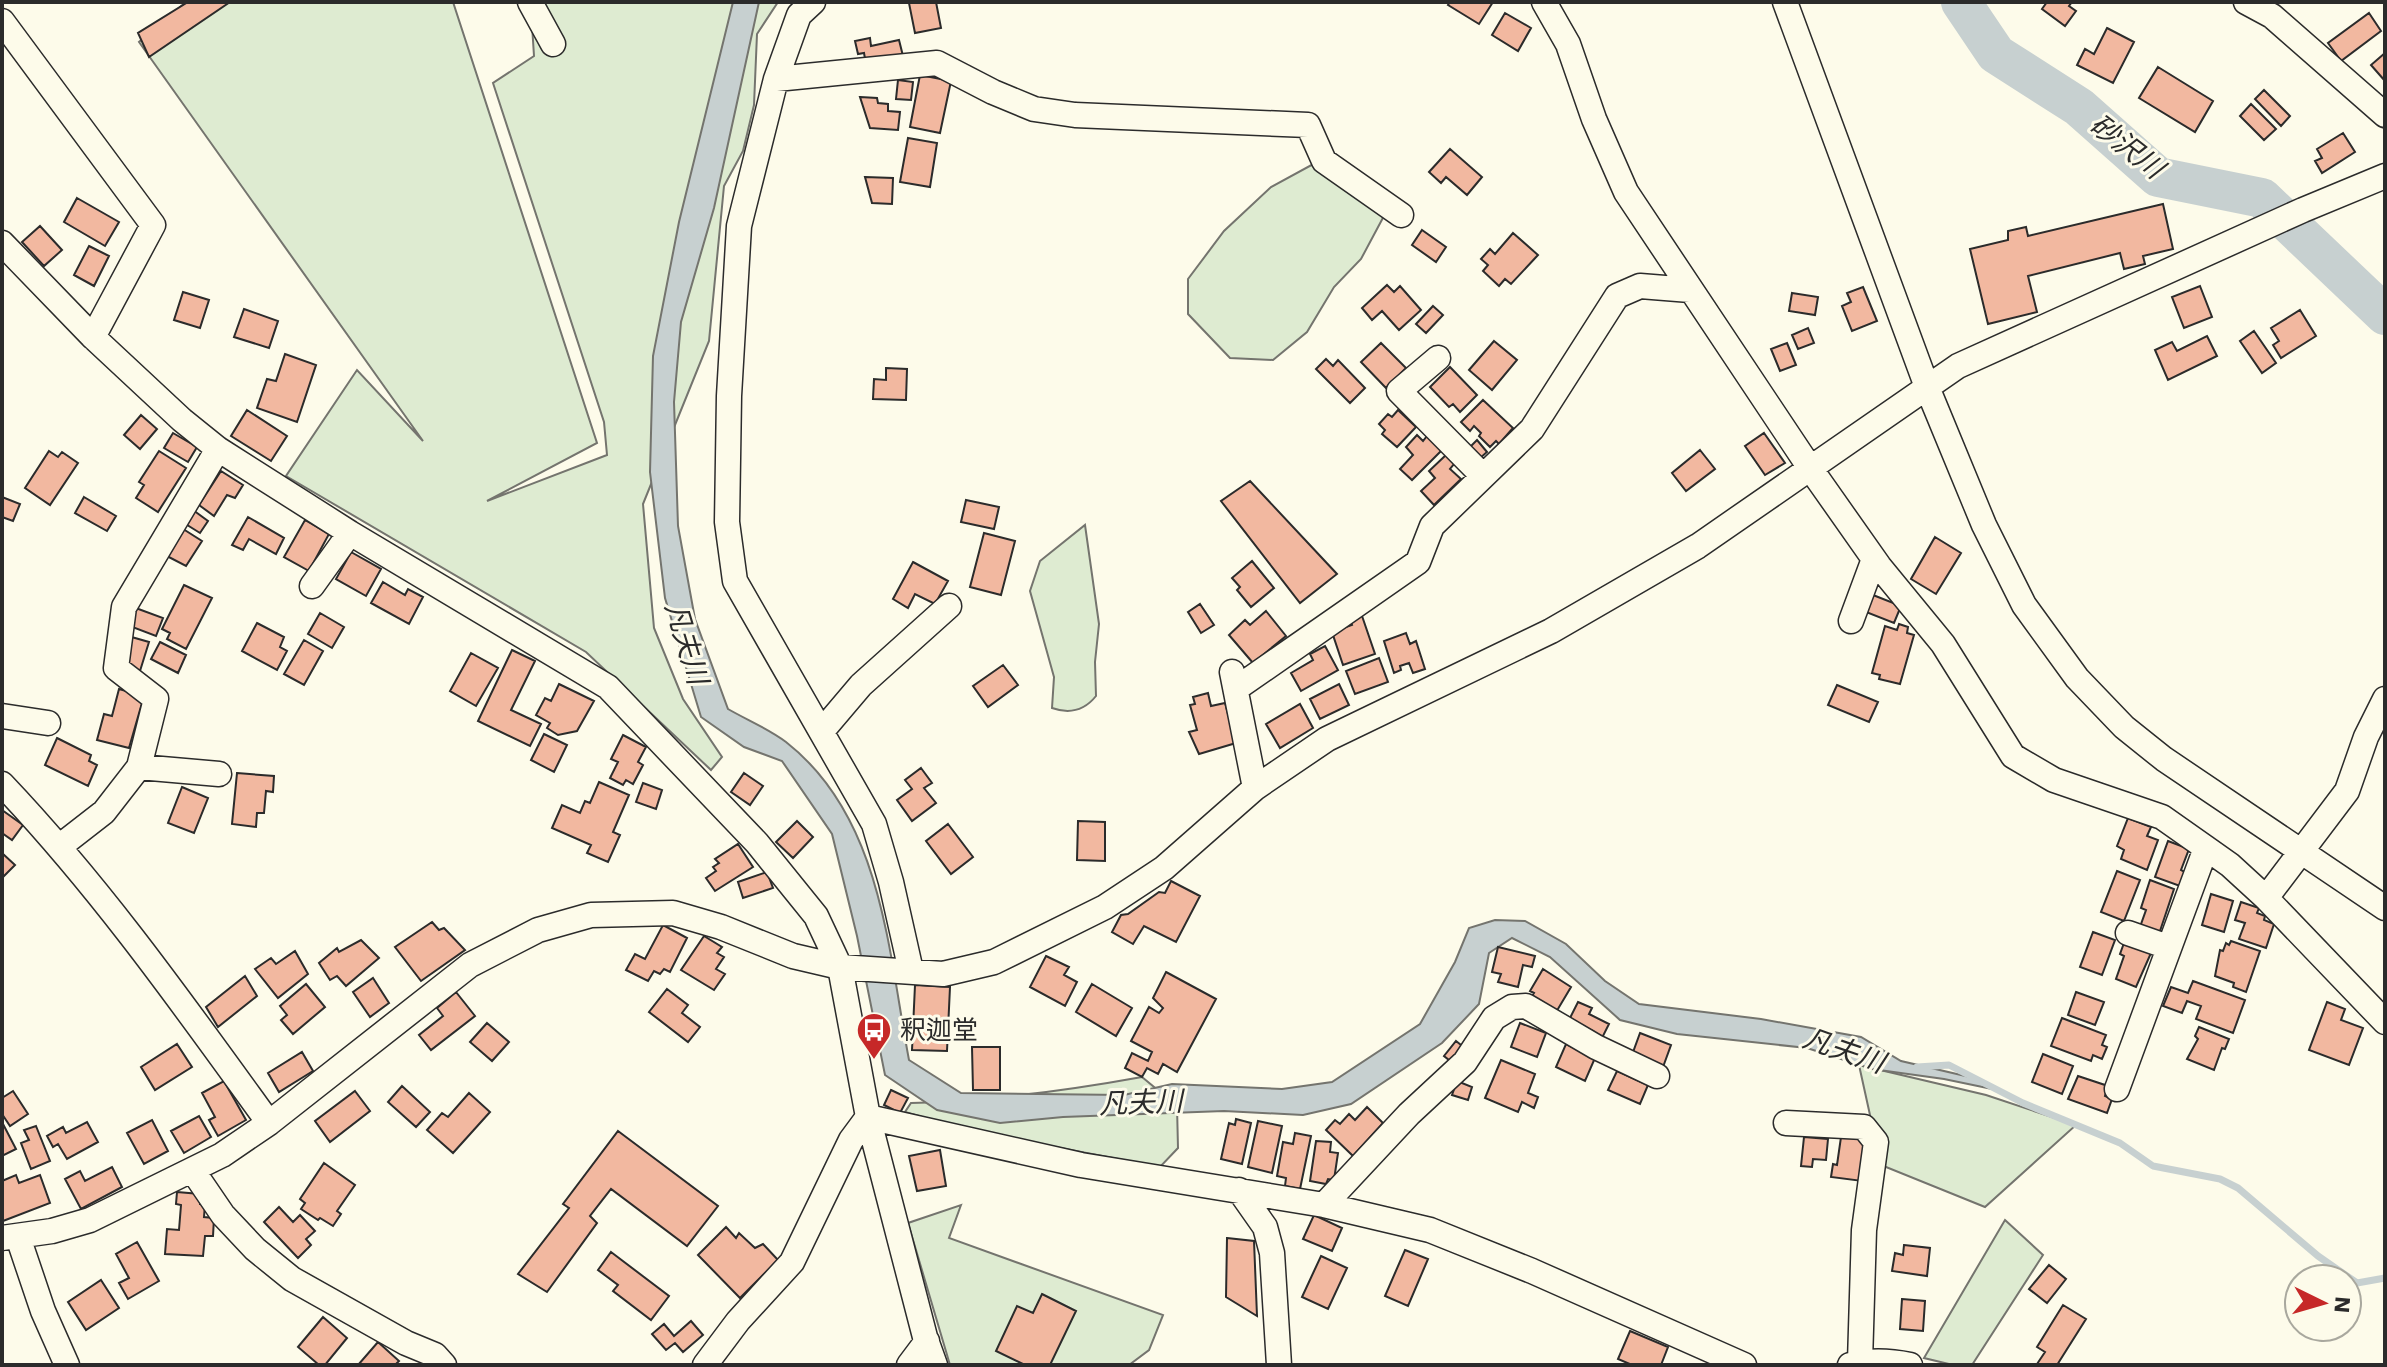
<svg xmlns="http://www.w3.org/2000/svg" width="2387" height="1367" font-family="'Work Sans','Noto Sans JP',sans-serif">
<rect width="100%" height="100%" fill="#fdfbea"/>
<path fill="#deebd1" stroke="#74746e" stroke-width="2" d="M186,2H453L597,443L487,501L607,455L604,422L493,83L534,56L532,25L526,2H778L757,34L754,105L743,151L724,186L709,341L643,504L654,628L683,699L722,757L711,770L586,652L286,476L357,370L423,441L139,42Z
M1317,162L1385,214L1361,259L1334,287L1307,332L1273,360L1230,358L1188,314V279L1224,231L1271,187Z
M1085,525L1099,624L1095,662L1096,696C1084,711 1069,714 1052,708L1054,677L1030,591L1040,561Z
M1859,1065L1986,1095L2076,1125L1985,1207L1881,1165Z
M1142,1077L1177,1106L1178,1148L1160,1167L967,1130L905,1112L911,1103C989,1101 1065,1091 1142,1077Z
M961,1205L949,1238L1163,1315L1149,1350L1129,1365H950L908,1223Z
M2005,1220L2043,1255L1972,1365H1953L1924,1358Z"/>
<path fill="#c7d0d0" stroke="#74746e" stroke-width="2" d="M733,2H759L714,208L681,322L674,402L678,526L695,619L728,709C747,720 769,729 786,742C882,817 888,950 909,1060L961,1093L1124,1095L1172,1084L1282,1089L1332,1082L1420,1024L1455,962L1469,928L1495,920L1525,921L1566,944L1605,981L1639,1004L1761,1019L1861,1037L1901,1061L1974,1078L1997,1090L1944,1079L1872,1069L1807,1048L1677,1034L1620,1020L1550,957L1512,938L1489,953L1479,1004L1442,1043L1351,1104L1303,1115L1224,1111L1063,1117L1000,1123L937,1110L885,1075L857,936L832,834L782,761L744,747L701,717L665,598L650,472L653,356L679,222Z"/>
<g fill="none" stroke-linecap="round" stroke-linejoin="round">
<path stroke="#c7d0d0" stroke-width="7" d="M1917,1067L1949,1065L2023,1103L2120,1143L2153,1166L2220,1179L2238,1188L2318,1256L2357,1283L2385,1278"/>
<path stroke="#c7d0d0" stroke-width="40" d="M1961,2L1996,54L2079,107L2158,177L2262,198L2385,315"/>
</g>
<path fill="#f2b8a0" stroke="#2b2b2b" stroke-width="2" d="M188,2H230L149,57L138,33Z
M903,2H936L941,28L915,33L909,3Z
M1450,2H1493L1479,24L1448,5Z
M2047,2H2072L2069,6L2076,11L2065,26L2042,9Z
M1505,13L1531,28L1518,51L1492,35Z
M2369,13L2381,31L2341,61L2328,43Z
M2107,28L2134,42L2113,83L2077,65L2085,49L2094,54Z
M870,38L871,46L899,40L903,56L866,64L864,53L858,54L855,41Z
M2385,53V81L2371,65Z
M2158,67L2213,101L2195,132L2139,98Z
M920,75L951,81L940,133L910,127Z
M898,80L913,82L911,100L896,99Z
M2264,90L2290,116L2281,126L2255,99Z
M860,97L877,98L878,103L888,104V111L900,112L898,130L870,128Z
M2251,104L2276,129L2264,140L2240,116Z
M2343,133L2355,152L2322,173L2315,161L2322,158L2317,149Z
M908,138L937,143L930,187L900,182Z
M1450,149L1482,177L1467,195L1446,177L1441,183L1429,172Z
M865,177L893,178L892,204L872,203Z
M77,198L119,222L105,246L64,222Z
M2163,204L2173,249L2143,256L2145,264L2124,269L2120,253L2028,276L2037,312L1988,324L1970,249L2008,240V231L2026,227L2028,236Z
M40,226L62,250L44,266L22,242Z
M1422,230L1446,247L1436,262L1412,245Z
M1513,233L1538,255L1511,284L1505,279L1499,286L1483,271L1488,265L1481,259L1490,249L1495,254Z
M89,246L109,256L94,286L74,275Z
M1387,285L1394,292L1400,286L1421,310L1399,330L1382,311L1372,320L1362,308Z
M2200,286L2212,317L2184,328L2172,297Z
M1863,287L1877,321L1852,331L1842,306L1851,302L1847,293Z
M183,292L209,300L200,328L174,320Z
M1792,293L1818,297L1815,315L1789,311Z
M1433,306L1443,315L1426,333L1416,324Z
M244,309L278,321L269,348L234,337Z
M2300,310L2316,336L2281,358L2273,345L2279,341L2271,328Z
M1808,328L1814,343L1798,349L1792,335Z
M2254,331L2276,363L2262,373L2240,341Z
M2207,336L2217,356L2168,380L2155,350L2172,342L2177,351Z
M1494,341L1517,360L1492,390L1469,370Z
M1381,343L1406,368L1386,388L1361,362Z
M1787,343L1796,365L1780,371L1771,349Z
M285,354L316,365L297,422L257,408L267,379L276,381Z
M1326,359L1333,366L1338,360L1365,388L1350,403L1316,369Z
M1450,367L1477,395L1460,412L1453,404L1449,407L1430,387Z
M886,368L907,369L906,400L873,399L874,379L886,380Z
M1483,400L1513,428L1499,444L1496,441L1490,447L1479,436L1481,433L1474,426L1470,431L1461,422Z
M247,410L287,436L271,461L231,436Z
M1398,410L1416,427L1397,447L1382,434L1385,430L1379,424L1388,414L1392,417Z
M141,415L157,429L140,449L124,435Z
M173,433L197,447L188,462L164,448Z
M1764,433L1785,463L1765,475L1745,446Z
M1417,435L1423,441L1427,436L1442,450L1412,480L1400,469L1413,455L1406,447Z
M1477,440L1487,452L1479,459L1469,448Z
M1700,450L1715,469L1686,491L1672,473Z
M49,451L58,457L62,452L78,463L50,505L25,488Z
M159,451L186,468L158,512L136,498L144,485L139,482Z
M1446,455L1454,464L1450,469L1461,479L1434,505L1421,491L1435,478L1429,471Z
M221,471L243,485L235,498L227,495L214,516L199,505Z
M1250,481L1337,574L1300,603L1221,501Z
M2,497L20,504L13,521L2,517Z
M84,497L116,516L107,531L75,513Z
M966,500L999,507L994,529L961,522Z
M193,510L208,521L200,533L184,523Z
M248,517L284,538L276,554L249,539L243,550L232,545Z
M305,520L329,534L309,571L284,557Z
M180,527L202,541L186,566L163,554Z
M984,533L1015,541L1001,595L970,587Z
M1935,537L1961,553L1936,594L1911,579Z
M351,552L381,569L366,596L336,579Z
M1252,561L1274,588L1251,607L1237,590L1240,587L1232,578Z
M913,562L948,581L935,604L915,594L908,608L893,599Z
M383,582L405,595L408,589L423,597L409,624L371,603Z
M184,585L212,598L186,649L167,639L170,633L162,629Z
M1873,595L1901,606L1894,623L1866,612Z
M1200,604L1214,625L1201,633L1188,612Z
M133,607L163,618L156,636L127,625Z
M1266,611L1286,636L1253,663L1229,635L1245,620L1250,625Z
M320,613L344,627L332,648L308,634Z
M1361,613L1375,654L1343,665L1332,632L1352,625L1349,617Z
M257,623L284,637L280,647L287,651L277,670L242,651Z
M1899,624L1908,627L1907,633L1914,635L1900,684L1879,679L1880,675L1872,673L1885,626L1897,630Z
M1406,633L1410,644L1416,641L1425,669L1413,673L1409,663L1400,666L1401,670L1394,673L1384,641Z
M128,636L149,642L140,671L127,666L129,658L122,656Z
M304,640L323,651L304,685L284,674Z
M160,642L186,655L178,673L151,659Z
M1325,646L1338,670L1301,691L1291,673L1313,660L1310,654Z
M512,650L535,661L511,710L541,724L530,746L478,721Z
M471,653L498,668L476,706L450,691Z
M1379,658L1388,682L1355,694L1346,671Z
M1003,665L1018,685L988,707L973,686Z
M559,684L594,701L577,731L558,735L547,728L550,723L536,715L545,698L551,701Z
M1339,684L1349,705L1320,719L1310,699Z
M1837,685L1878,702L1869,722L1828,705Z
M119,689L144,696L129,748L97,740L104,714L112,716Z
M1208,693L1211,706L1225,703L1236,743L1199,754L1189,732L1197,730L1190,705L1195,704L1193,697Z
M1300,704L1313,728L1280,748L1266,724Z
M544,734L567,745L554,772L531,760Z
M623,735L646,747L638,762L643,765L633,784L626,780L623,785L610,778L618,762L611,759Z
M57,738L91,755L89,761L97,765L88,786L45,765Z
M921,768L932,783L924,788L936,803L912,821L897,800L912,789L905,780Z
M237,773L274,776L273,792L266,791L264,813H257L256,827L232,824Z
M744,773L763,786L750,805L731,792Z
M599,782L629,795L613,832L620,835L608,862L587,853L591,845L552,828L562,805L580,813L585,801L590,803Z
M643,783L662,790L656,809L636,802Z
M182,787L208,798L194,833L168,823Z
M2,810L23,825L12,840L2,833Z
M2128,818L2151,827L2147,836L2158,840L2147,870L2121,859L2124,850L2117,846Z
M797,821L813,837L793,858L776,842Z
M1078,821L1105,822V861L1077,860Z
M948,824L973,857L951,874L926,841Z
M2168,841L2189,849L2181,870L2185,872L2180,886L2155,877Z
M738,844L753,867L715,891L706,878L716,871L713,867L719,863L715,859Z
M2,853L15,865L2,878Z
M2117,871L2140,880L2124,921L2101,912Z
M767,872L773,888L743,898L738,882Z
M2150,880L2174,889L2159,934L2140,927L2146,910L2141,908Z
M1171,881L1200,896L1176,942L1144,926L1133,944L1112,932L1121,915L1128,914L1159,892L1165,893Z
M2211,894L2233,901L2224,932L2202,925Z
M2241,902L2259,908L2257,913L2265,916L2264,920L2274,924L2266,948L2239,939L2245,923L2235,920Z
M432,922L439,930L444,928L465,950L421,981L395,947Z
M663,925L687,938L670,972L664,969L660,974L654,971L648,981L626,970L635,954L645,959Z
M2093,932L2115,940L2102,975L2080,967Z
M704,936L722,947L717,953L724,957L716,969L725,974L714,990L681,970Z
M361,940L379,958L346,986L337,976L330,980L319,963L337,948L339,952Z
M2231,941L2260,951L2246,992L2233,987L2234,983L2215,976L2220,950L2223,951L2226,943L2229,945Z
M2124,943L2151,953L2136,987L2116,979L2124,956L2120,954Z
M1498,947L1535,956L1532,967L1523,965L1518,987L1498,982L1501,974L1492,972Z
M295,951L308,974L278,998L255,969L271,958L276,964Z
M1046,956L1069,967L1064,975L1077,982L1065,1006L1030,987Z
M1543,969L1571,987L1555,1014L1530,999L1534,993L1530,991Z
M1166,972L1216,999L1177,1072L1163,1064L1158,1074L1147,1068L1142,1077L1125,1068L1132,1053L1148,1061L1152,1052L1131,1041L1149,1007L1159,1013L1163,1008L1153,998Z
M245,976L257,996L218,1027L206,1007Z
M373,978L389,1003L370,1017L353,992Z
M2193,981L2245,1000L2233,1033L2196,1019L2201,1006L2187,1001L2182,1013L2163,1006L2171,987L2188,993Z
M306,984L325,1007L293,1034L281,1020L287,1015L280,1006Z
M1092,984L1132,1008L1116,1036L1076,1012Z
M915,985L950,987L947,1051L912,1050Z
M667,989L688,1005L682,1013L700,1027L688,1042L649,1012Z
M456,992L475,1016L431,1050L419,1035L443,1016L437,1008Z
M2076,992L2104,1002L2095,1025L2068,1015Z
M1578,1002L1592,1008L1589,1014L1609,1024L1600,1042L1590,1037L1593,1031L1569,1020Z
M2327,1002L2345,1009L2341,1020L2363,1028L2349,1065L2309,1050Z
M2062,1018L2106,1035L2102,1045L2107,1047L2102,1059L2093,1055L2091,1061L2051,1046Z
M487,1023L509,1042L492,1061L470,1042Z
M1520,1023L1546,1033L1537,1057L1511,1047Z
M2199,1027L2229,1039L2225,1049L2222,1048L2214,1070L2187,1059L2198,1039L2195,1036Z
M1640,1033L1671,1045L1663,1067L1632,1055Z
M1456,1041L1466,1049L1454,1064L1444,1056Z
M177,1044L192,1067L155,1090L141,1067Z
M1566,1044L1595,1058L1585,1081L1556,1067Z
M972,1047H1000V1090H973Z
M302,1052L313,1071L279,1092L268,1073Z
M2043,1054L2073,1066L2062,1094L2032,1082Z
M1501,1060L1535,1074L1528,1093L1538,1097L1534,1108L1522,1102L1518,1112L1485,1098Z
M1617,1071L1648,1085L1640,1104L1608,1090Z
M2078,1076L2108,1086L2105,1096L2112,1099L2107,1113L2068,1099Z
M224,1081L246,1120L218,1136L209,1120L215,1117L202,1093Z
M1457,1081L1472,1087L1468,1100L1452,1095Z
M402,1086L430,1112L416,1127L388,1102Z
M891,1090L908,1098L900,1113L884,1105Z
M13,1091L28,1114L10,1126L2,1114V1098Z
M355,1091L370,1111L330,1142L315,1121Z
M469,1093L490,1112L453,1153L427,1130L442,1113L448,1117Z
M1367,1107L1383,1123L1353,1156L1326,1130L1335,1120L1340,1124L1349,1114L1355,1120Z
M199,1116L211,1137L184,1153L171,1131Z
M1236,1119L1251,1123L1242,1164L1221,1159L1229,1123L1235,1125Z
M152,1120L168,1151L144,1164L127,1133Z
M1258,1121L1282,1126L1272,1173L1248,1167Z
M87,1122L98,1142L67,1159L58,1144L53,1147L47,1136L63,1127L66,1133Z
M3,1124L16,1149L2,1156V1125Z
M36,1126L50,1161L31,1169L21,1143L29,1140L24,1130Z
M618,1131L718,1206L687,1246L611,1189L590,1216L597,1223L547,1292L518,1274L569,1208L563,1204Z
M1295,1133L1311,1136L1300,1189L1285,1186L1286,1178L1277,1176L1283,1142L1293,1144Z
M1804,1137L1828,1139L1826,1160L1813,1159L1812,1167L1801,1166Z
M1841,1137L1866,1139L1862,1181L1831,1177L1833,1164L1837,1165Z
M1316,1141L1331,1142L1330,1152L1338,1153L1334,1180L1328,1179L1326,1184L1310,1181Z
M940,1150L946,1186L917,1191L909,1156Z
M324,1163L355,1185L337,1211L341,1214L333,1226L320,1218L318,1220L301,1209L305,1203L300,1199Z
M112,1167L122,1187L81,1209L65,1179L80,1171L85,1181Z
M16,1175L19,1183L40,1175L50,1203L3,1221L2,1181Z
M177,1192L200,1194V1204H205L204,1217L214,1218L213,1236H205L203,1256L165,1254L167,1229L179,1230L181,1205L176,1204Z
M279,1207L293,1222L300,1215L315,1231L306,1239L311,1245L298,1258L264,1222Z
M1314,1215L1342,1228L1332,1251L1303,1239Z
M726,1227L736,1238L739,1233L755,1248L763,1244L778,1260L740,1298L698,1255Z
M1227,1238L1254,1241L1257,1316L1226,1297Z
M137,1242L159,1281L128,1299L119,1283L129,1278L116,1254Z
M1904,1245L1930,1248L1927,1276L1892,1271L1895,1253L1903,1255Z
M1405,1250L1428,1259L1408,1306L1385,1296Z
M611,1252L669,1296L651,1320L613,1291L618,1285L598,1270Z
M1321,1256L1347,1268L1328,1309L1302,1297Z
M2049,1265L2066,1279L2047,1303L2029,1289Z
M101,1280L119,1308L86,1330L68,1302Z
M1042,1294L1076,1311L1050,1365H1025L996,1351L1017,1306L1033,1313Z
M1902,1299L1925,1301L1923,1331L1900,1329Z
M2063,1305L2086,1319L2057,1365H2039L2037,1364L2045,1352L2037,1347Z
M323,1317L347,1338L325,1365H319L298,1347Z
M691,1321L703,1335L683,1352L675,1343L666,1350L652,1334L664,1324L674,1336Z
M1630,1331L1668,1347L1661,1365H1632L1618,1359Z
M378,1342L399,1361L395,1365H358Z"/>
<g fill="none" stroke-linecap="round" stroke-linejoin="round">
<g stroke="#2b2b2b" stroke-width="27">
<path id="minor" d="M530,2L553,44
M813,2L799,15L776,79L739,226L729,396L727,522L735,581L874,824L891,882L911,971
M1544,2L1568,44L1594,119L1626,192L1810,468L1879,566L1943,644L2013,756L2054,780L2162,817L2206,848L2230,865L2266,898L2385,1022
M1785,2L1927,387L1984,525L2024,605L2077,678L2124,727L2164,759L2385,908
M2246,2L2272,16L2385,115
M2,21L153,225L93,337
M776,79L937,63L993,92L1034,109L1075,115L1308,125L1324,161L1401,215
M2,243L93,337L182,420L218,449L350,533L608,687L757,843L816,916L840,967L868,1117L925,1337L935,1365
M1438,358L1399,391L1483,476
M312,586L350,533
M1851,621L1874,559
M1232,672L1255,788
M1237,688L1418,562L1432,526L1532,429L1617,296L1640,286L1690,290
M2,716L48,723
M822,731L861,685L949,606
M139,767L219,774
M2,784C101,888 185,1007 269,1123
M59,847L104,812L139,767L156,699L116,668L124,607L218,449
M2266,898L2347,791L2366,737L2385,699
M2128,933L2168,947
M2117,1089L2206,848
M868,1117L1081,1165L1324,1205L1430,1230L1532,1271L1744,1365
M1786,1123L1864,1127L1876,1142L1864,1230L1860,1362
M193,1171L223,1215L255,1249L292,1279L406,1343L435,1355L444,1365
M1239,1190L1265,1227L1272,1253L1279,1365
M1324,1205L1409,1114L1465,1062L1494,1018L1512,1007L1526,1006L1596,1047L1657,1076
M18,1237L43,1311L67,1365
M2,1238L52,1231L90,1220L222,1155L269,1123L470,965L538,930L591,915L673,913L721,927L793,956L840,967L943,974L994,962L1105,907L1164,868L1255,788L1327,739L1551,631L1698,546L1958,366L2303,210L2385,176
M705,1365L738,1321L792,1262L851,1140L868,1117
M909,1365L927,1341
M1850,1365C1869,1360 1891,1361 1910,1365"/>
</g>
<use href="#minor" stroke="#fdfbea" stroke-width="24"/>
</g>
<defs>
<g id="bus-pin" transform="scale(1.8)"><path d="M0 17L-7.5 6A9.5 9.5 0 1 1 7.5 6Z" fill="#c62828" stroke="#fdfbea"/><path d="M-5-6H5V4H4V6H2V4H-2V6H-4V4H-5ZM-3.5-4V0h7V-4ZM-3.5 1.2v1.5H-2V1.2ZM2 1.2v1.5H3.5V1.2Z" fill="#fff"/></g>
</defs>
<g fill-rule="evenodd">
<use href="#bus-pin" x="874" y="1030"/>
</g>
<g text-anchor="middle" stroke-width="6" stroke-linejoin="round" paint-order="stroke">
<g font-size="26" fill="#2b2b2b" stroke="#fdfbea" text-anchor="start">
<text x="900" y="1039">釈迦堂</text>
</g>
<g font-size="28" font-style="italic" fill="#2b2b2b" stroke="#fdfbea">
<text transform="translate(2127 146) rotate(38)" y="10">砂沢川</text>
<text transform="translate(687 643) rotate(73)" y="10">凡夫川</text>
<text transform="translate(1844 1050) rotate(19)" y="10">凡夫川</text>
<text transform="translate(1141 1102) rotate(-2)" y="10">凡夫川</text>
</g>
</g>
<rect width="2387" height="1367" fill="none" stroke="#2b2b2b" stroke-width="8"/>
<g transform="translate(2323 1303) rotate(95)"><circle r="38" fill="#fdfbea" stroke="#a9a89e" stroke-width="2"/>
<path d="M0-6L14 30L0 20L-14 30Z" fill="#c62828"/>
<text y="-12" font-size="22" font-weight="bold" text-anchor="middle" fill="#2b2b2b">N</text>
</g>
</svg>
